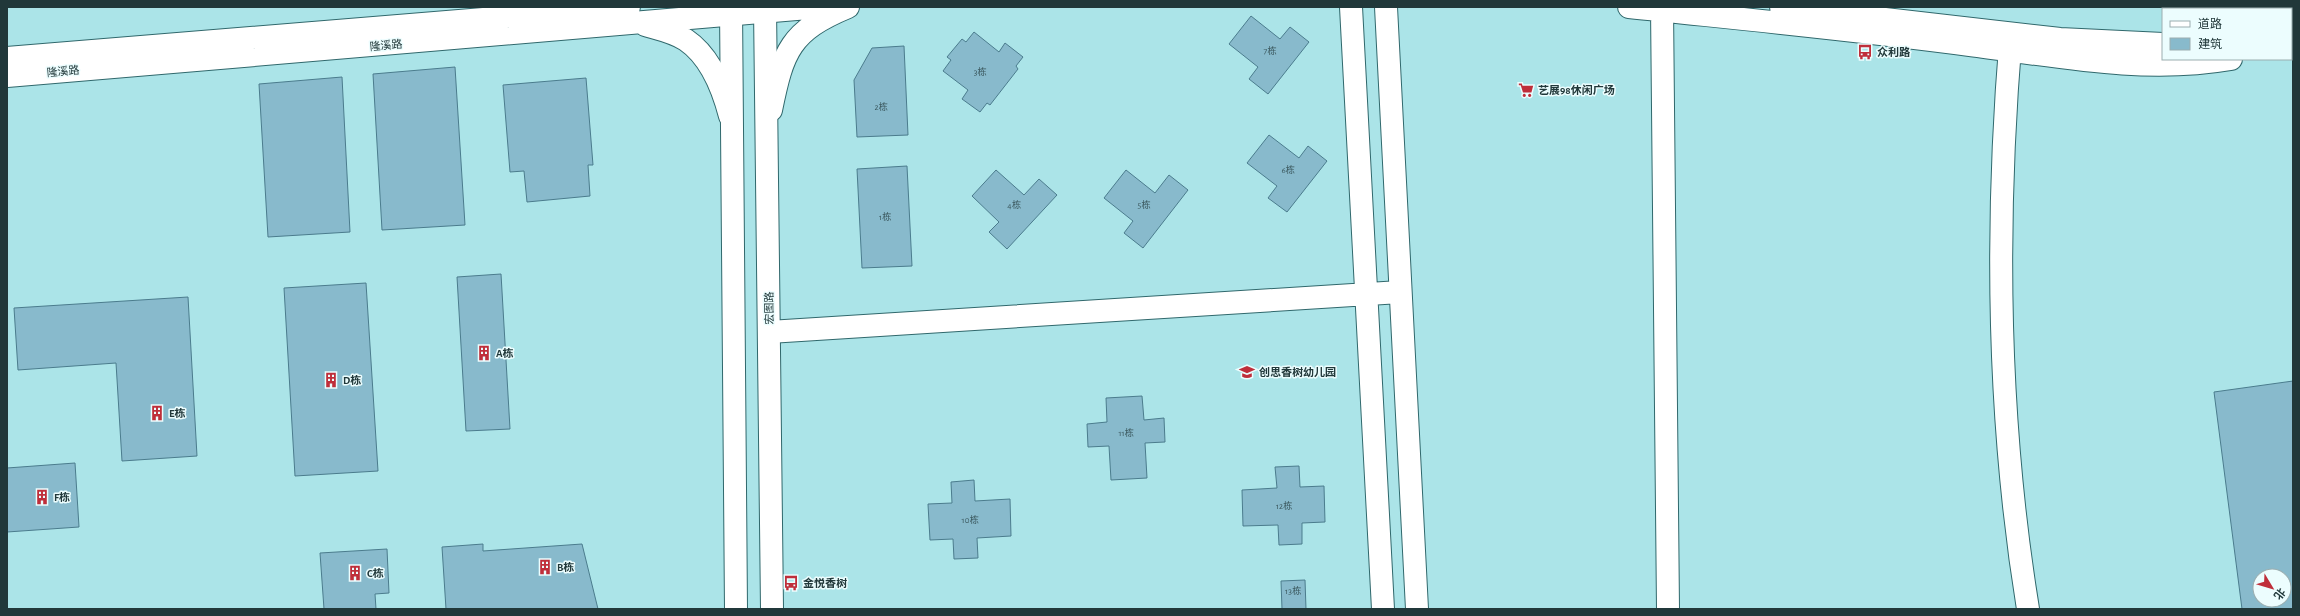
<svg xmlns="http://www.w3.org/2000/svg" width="2300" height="616" font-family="'Alegreya Sans','Noto Sans SC',sans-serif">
<rect width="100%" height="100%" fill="#abe4e8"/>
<path fill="#88bacc" stroke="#4b7c8d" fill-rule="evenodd" d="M1251,16L1280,39L1290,27L1309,42L1268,94L1249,79L1258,67L1229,44Z
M974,32L999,52L1005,43L1023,57L1016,66L1018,69L990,105L987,103L980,112L962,99L968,90L943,71L951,60L947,57L962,39L966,42Z
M904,46L908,135L857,137L854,80L872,48Z
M455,67L465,225L382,230L373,74Z
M342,77L350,232L268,237L259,84Z
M586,78L593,165H588L590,196L527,202L524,171L510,172L503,85Z
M1269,135L1299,158L1308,146L1327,161L1287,212L1268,198L1277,186L1247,163Z
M907,166L912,266L862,268L857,169Z
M996,170L1024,195L1039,179L1057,195L1007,249L989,232L999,222L972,196Z
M1126,170L1155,193L1169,175L1188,190L1143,248L1124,233L1133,221L1104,198Z
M501,274L510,429L466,431L457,277Z
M366,283L378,471L295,476L284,288Z
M188,297L197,456L122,461L116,363L18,370L14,308Z
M2293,381V609H2242L2214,392ZM2260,576H2284V600H2260Z
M1142,396L1144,420L1164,418L1165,442L1145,443L1147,478L1111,480L1109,446L1088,447L1087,424L1107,422L1106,398Z
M75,463L79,527L7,532V468Z
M1299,466L1300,487L1324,486L1325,522L1302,523V544L1279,545L1278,525L1243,526L1242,490L1277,488L1275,467Z
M974,480L975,501L1010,499L1011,536L977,538L978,558L954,559L953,539L930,540L928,504L952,503L951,482Z
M483,544V551L582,544L598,609H446L442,547Z
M387,549L389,593L375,594L376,609H324L320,553Z
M1305,580L1306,609H1282L1281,581Z"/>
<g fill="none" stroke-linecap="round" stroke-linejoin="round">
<g stroke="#30686c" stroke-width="24">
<path id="minor" d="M1351,7L1383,609
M1386,7L1417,609
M1629,7C1742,19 1857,30 1970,45C2056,56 2144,74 2231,59
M1662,7L1668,609
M1781,7L2060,39L2163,44
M645,25C659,29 674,32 686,40C711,57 723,89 730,116
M2291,26H2293
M2011,34C1995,225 1997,419 2028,609
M2291,46H2293
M7,58L629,7
M7,76L820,7
M771,110C783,51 790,31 848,7
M769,332L1400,292"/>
</g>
<g stroke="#30686c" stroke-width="24">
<path id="major" d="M731,7L736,609
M765,7L772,609"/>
</g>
<use href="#minor" stroke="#fff" stroke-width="22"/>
<use href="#major" stroke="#fff" stroke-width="22"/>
</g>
<defs>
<g id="bus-bare" transform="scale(1.2)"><path d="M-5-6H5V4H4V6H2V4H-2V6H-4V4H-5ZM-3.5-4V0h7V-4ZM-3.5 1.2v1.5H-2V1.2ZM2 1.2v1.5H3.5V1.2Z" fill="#bf2e3a" stroke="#ecfdfe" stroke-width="2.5" paint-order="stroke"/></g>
<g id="supermarket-bare" transform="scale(1.2)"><path d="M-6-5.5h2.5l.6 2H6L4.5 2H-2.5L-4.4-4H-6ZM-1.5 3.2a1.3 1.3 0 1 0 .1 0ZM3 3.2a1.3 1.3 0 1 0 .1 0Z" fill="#bf2e3a" stroke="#ecfdfe" stroke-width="2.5" paint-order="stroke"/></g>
<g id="building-bare" transform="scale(1.2)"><path d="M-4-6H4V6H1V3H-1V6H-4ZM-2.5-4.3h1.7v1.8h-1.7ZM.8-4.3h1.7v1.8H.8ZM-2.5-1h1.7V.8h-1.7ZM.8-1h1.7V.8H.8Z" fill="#bf2e3a" stroke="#ecfdfe" stroke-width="2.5" paint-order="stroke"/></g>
<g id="school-bare" transform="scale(1.2)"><path d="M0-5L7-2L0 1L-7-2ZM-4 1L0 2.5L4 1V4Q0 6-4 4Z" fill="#bf2e3a" stroke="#ecfdfe" stroke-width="2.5" paint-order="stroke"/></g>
</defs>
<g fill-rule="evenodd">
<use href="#bus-bare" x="1865" y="52"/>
<use href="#supermarket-bare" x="1526" y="90"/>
<use href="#building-bare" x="484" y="353"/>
<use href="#school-bare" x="1247" y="372"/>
<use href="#building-bare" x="331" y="380"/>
<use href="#building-bare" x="157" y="413"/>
<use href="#building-bare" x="42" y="497"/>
<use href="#building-bare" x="545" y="567"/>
<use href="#building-bare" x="355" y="573"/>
<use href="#bus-bare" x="791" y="583"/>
</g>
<g text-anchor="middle" stroke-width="3" stroke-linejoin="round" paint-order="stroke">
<g font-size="9" fill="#3b585e">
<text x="1270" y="54">7栋</text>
<text x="980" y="75">3栋</text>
<text x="881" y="110">2栋</text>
<text x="1288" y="173">6栋</text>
<text x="1014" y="208">4栋</text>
<text x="1144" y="208">5栋</text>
<text x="885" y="220">1栋</text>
<text x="1126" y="436">11栋</text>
<text x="1284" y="509">12栋</text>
<text x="970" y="523">10栋</text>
<text x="1293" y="594">13栋</text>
</g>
<g font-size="11" fill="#21383a" stroke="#ecfdfe">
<text transform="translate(386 45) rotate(-5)" y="4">隆溪路</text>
<text transform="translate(63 71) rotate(-5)" y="4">隆溪路</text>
<text transform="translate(769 308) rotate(-91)" y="4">宏图路</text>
</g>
<g font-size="11" font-weight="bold" fill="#21383a" stroke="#ecfdfe" text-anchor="start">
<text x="1877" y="56">众利路</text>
<text x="1538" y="94">艺展98休闲广场</text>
<text x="496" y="357">A栋</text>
<text x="1259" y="376">创思香树幼儿园</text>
<text x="343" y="384">D栋</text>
<text x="169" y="417">E栋</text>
<text x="54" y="501">F栋</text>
<text x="557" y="571">B栋</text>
<text x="367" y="577">C栋</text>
<text x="803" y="587">金悦香树</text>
</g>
</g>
<rect width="2300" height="616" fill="none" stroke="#21383a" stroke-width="16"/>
<rect x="2162" y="8" width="130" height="52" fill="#ecfdfe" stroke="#9baeb0"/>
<rect x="2170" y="21" width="20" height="6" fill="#ffffff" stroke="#9baeb0"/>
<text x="2198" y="28" font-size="12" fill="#21383a">道路</text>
<rect x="2170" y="38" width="20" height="12" fill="#88bacc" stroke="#9baeb0"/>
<text x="2198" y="48" font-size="12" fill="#21383a">建筑</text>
<g transform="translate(2272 588) rotate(128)"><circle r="19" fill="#ecfdfe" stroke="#9baeb0"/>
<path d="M0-3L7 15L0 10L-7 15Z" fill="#bf2e3a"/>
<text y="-6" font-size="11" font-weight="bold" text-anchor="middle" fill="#21383a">北</text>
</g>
</svg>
